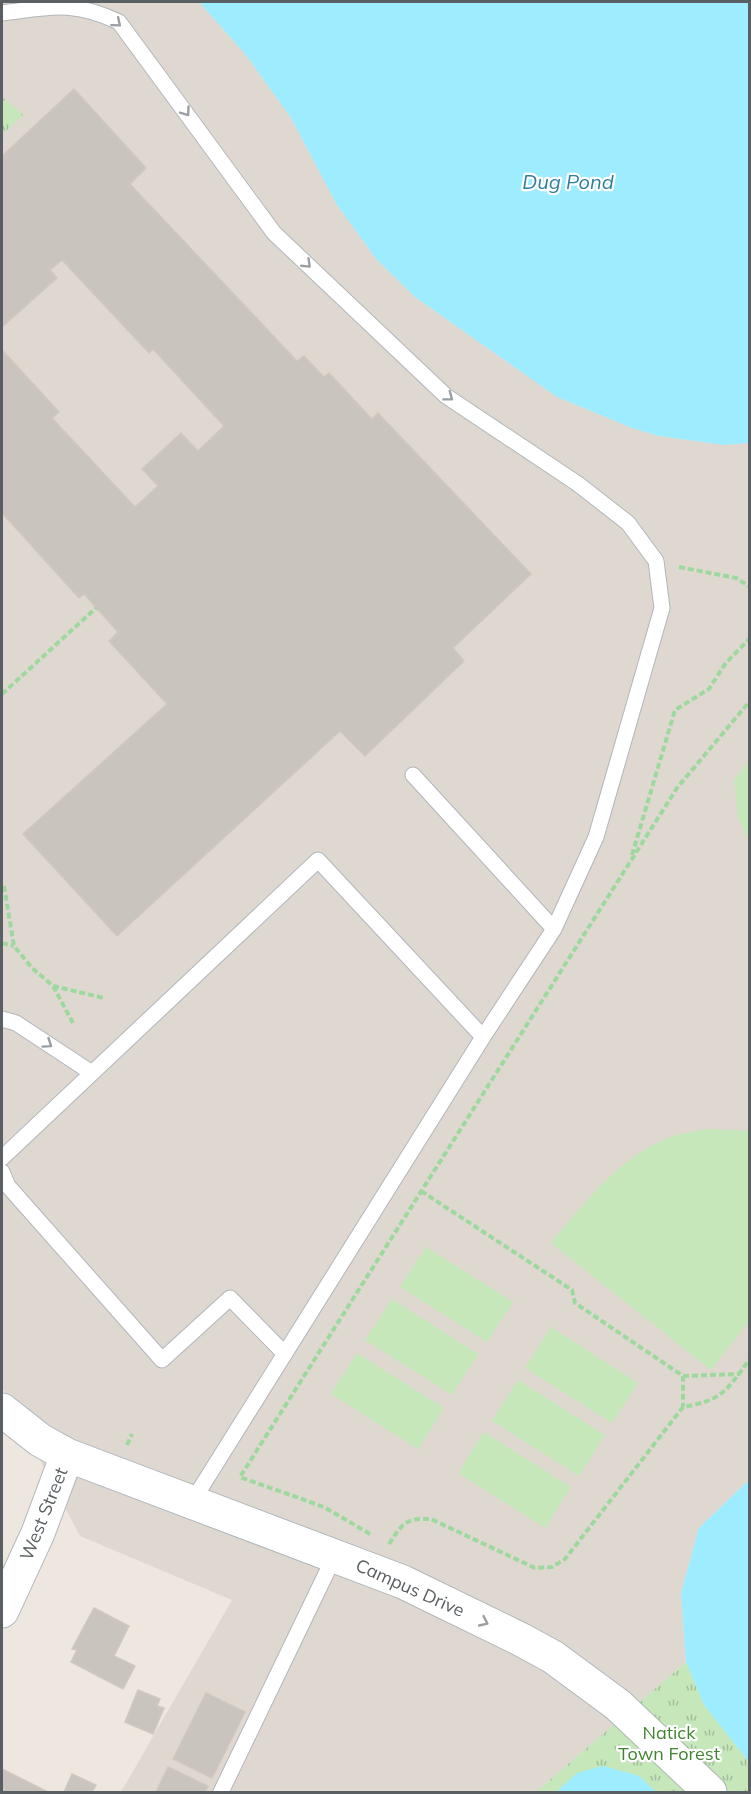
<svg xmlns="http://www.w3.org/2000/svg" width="751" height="1794" font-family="Mulish,sans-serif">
<defs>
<pattern id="park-tufts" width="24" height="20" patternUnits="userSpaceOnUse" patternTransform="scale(1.5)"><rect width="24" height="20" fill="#c5e7ba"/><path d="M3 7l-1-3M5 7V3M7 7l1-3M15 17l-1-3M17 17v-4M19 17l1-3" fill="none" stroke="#a3be9b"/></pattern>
</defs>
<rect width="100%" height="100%" fill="#ede7e0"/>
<path fill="#dfd8d1" d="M2,2H199L246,55L291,118L337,205L377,260L415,297L557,397L632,428L659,436L724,445L749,443V1480L699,1528L681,1593L686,1662L536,1792H121L232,1600L80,1536L2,1387Z"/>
<path fill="#c5e7ba" d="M749,761V841L738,818L734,780Z
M706,1129L750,1131L749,1321L711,1370L551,1243C584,1203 620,1156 670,1137C682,1133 695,1132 706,1129Z
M426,1247L513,1302L487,1342L400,1287Z
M392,1299L478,1354L452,1395L365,1340Z
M551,1327L638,1383L612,1423L525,1368Z
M357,1353L444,1408L418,1449L331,1394Z
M518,1380L605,1435L579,1476L492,1421Z
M484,1432L571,1487L545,1528L458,1473Z"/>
<path fill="url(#park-tufts)" d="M2,97L23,115L2,135Z
M686,1662L704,1705L749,1762V1792H536Z"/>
<path fill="#9eecff" d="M199,2H749V443L724,445L659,436L632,428L557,397L415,297L377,260L337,205L291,118L246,55Z
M749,1480V1762L704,1705L686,1662L681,1593L699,1528Z
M603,1766L639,1776L656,1792H556L577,1773Z"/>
<path fill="#cac4bf" stroke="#d2c7be" stroke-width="1.5" d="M74,89L146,168L130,184L297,361L304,356L324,377L329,373L372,419L378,413L531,574L453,648L464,661L365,756L340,731L117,936L23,834L167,704L109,641L118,632L84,594L79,598L2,513V350L59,412L52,418L135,507L158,486L142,469L181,433L198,451L224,426L153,349L149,353L62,260L50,270L57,278L2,327V156Z
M94,1608L129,1626L114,1656L135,1666L123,1689L71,1662L77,1650L72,1649Z
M138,1690L160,1699L157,1706L164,1708L153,1734L125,1722Z
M206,1693L245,1712L212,1778L173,1759Z
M168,1767L208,1786L205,1792H156Z
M2,1769L46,1791L45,1792H2Z
M72,1774L96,1785L92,1792H64Z"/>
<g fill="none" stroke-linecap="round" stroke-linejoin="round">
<g stroke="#b1b6b9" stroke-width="17">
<path id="lane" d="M2,13C51,7 72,0 119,22L274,233L446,396L578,484L628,523L656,561L662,608L596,837L554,929L483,1037
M413,775L554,929
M2,1019L16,1023L92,1073
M2,1158L318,860L483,1037L192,1502
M2,1172L8,1186L162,1360L230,1298L285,1354
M221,1792L335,1555"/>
</g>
<g stroke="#b0b6b9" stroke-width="35">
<path id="secondary" d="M2,1410L40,1440L67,1455L403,1582L520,1639L553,1657L618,1705L710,1792
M2,1611L38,1533L67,1455"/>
</g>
<path stroke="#9dd99e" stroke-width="4" stroke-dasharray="6 3" stroke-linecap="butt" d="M679,567L736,578L750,587
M2,694L96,608
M632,855L675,710L709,689L725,664L750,638
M4,886L14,946L32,968L53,986L74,1025
M2,943L14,946
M53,986L104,998
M421,1191L572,1290L575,1303L683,1376V1407
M683,1376L739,1374
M127,1445L132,1434
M370,1534L324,1507L240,1477L677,788L750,701
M389,1544C402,1524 405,1518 431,1519L535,1568L552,1567L565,1559L683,1407C723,1400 726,1391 750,1359"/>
<use href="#lane" stroke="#fff" stroke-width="15"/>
<use href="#secondary" stroke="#fff" stroke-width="33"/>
</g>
<defs><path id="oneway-chevron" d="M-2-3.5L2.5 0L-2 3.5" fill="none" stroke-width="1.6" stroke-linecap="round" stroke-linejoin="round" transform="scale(1.5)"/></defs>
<g stroke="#9b9fa1">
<use href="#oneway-chevron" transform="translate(117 23) rotate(40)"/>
<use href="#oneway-chevron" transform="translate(186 112) rotate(54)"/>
<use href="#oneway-chevron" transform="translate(307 264) rotate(44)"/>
<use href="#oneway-chevron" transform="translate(449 397) rotate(37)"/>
<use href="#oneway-chevron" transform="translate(48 1044) rotate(34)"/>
<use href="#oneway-chevron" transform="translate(484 1622) rotate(25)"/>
</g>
<g text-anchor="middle" stroke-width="4.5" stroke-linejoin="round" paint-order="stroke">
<g font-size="18" fill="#595f62" stroke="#fff">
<text transform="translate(44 1514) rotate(-68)" y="6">West Street</text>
<text transform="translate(410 1588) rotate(24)" y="6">Campus Drive</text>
</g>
<g font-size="18" fill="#40842f" stroke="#fff">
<text x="669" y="1739">Natick<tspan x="669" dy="21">Town Forest</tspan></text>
</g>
<g font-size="20" font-style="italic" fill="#307e9b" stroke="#fff">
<text x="568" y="189">Dug Pond</text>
</g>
</g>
<rect width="751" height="1794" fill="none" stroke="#595f62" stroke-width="6"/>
</svg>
